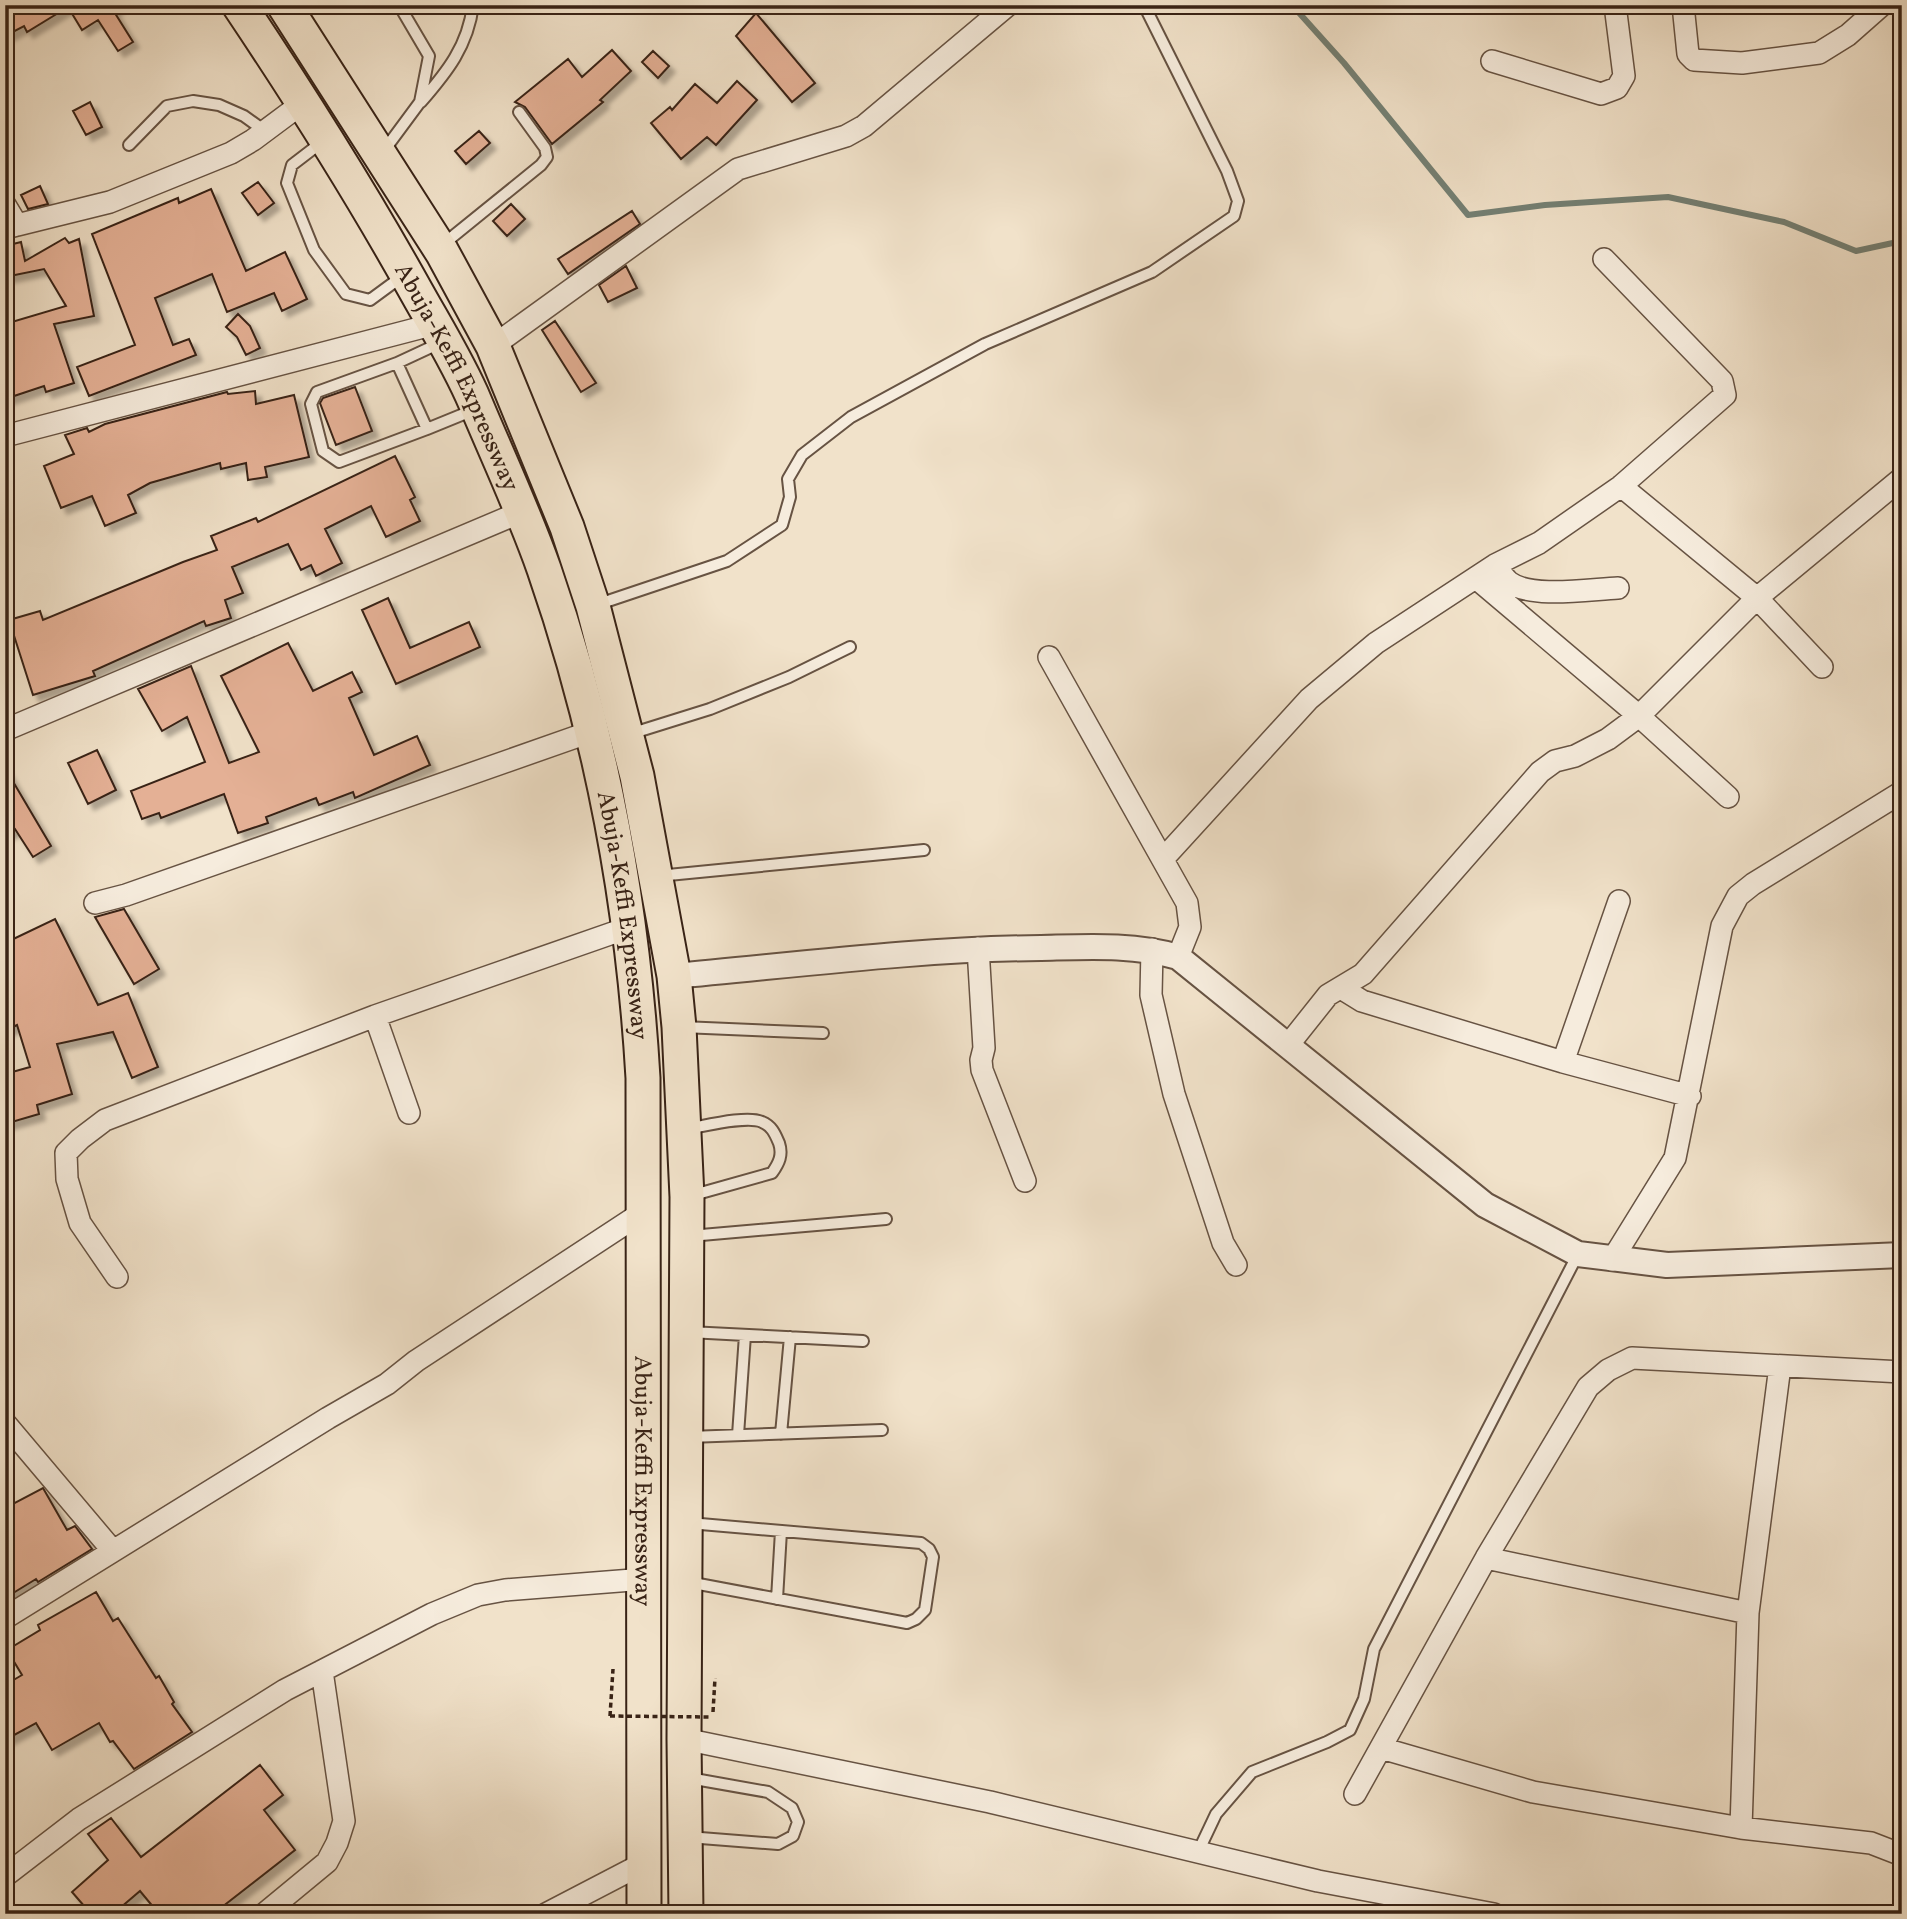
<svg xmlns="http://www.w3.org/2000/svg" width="1907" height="1919" font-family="Vollkorn,serif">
<defs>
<filter id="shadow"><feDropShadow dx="6" dy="6" stdDeviation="2" flood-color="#0004"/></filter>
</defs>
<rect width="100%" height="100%" fill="#f1e2ca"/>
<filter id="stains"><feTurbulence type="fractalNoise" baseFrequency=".00286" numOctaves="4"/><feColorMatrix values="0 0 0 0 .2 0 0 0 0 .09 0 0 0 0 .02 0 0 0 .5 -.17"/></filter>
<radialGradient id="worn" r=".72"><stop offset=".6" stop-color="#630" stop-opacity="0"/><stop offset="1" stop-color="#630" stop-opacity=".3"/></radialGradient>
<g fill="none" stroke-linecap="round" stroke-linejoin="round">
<path stroke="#748074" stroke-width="6" d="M1292,5L1344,63L1468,215L1545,205L1668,197L1784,222L1856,251L1902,241"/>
</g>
<path fill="#e4b095" stroke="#392316" stroke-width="2" filter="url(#shadow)" d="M5,5H120L113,10L133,42L118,51L98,20L82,30L68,7L27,32L24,26L5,36Z
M756,13L815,83L792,102L736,36Z
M612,50L631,71L600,100L603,102L552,144L525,107L515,102L568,59L582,77Z
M653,51L669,66L658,78L642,62Z
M737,81L757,100L716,145L707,137L681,159L651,123L670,107L672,110L695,84L717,103Z
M90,102L102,127L86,135L73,111Z
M479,131L490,143L466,164L455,151Z
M258,182L274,203L258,215L242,193Z
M40,186L48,204L28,209L21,195Z
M211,189L246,271L285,252L307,299L282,311L274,293L227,312L212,274L155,298L173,345L189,339L196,355L89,396L77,367L135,345L92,234L178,198L179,203Z
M511,204L525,219L507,236L493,221Z
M632,211L640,224L568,274L558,259Z
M65,238L69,243L79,239L94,316L54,324L74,383L46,392L44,386L5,399V324L66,306L44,269L5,277V246L21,242L25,261Z
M626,266L637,288L608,302L599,285Z
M238,314L250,326L260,348L246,355L237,337L226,327Z
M555,321L596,383L581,392L542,330Z
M355,387L372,431L336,445L320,403L323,398Z
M255,391L256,404L294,395L309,457L265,467L267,477L248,480L246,463L221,469L220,463L150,483L128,495L136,513L105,526L92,496L61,508L44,466L74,454L65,435L87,428L89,432L105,424L227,392L228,394Z
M395,456L415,497L410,500L420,521L386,537L371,506L325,529L342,563L316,576L311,565L301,570L288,544L232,567L243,593L225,600L231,618L206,626L204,621L93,671L95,676L33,695L9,620L40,611L43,620L183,562L217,550L211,536L256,518L258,522Z
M388,598L410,648L469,622L480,647L396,684L362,610Z
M288,643L313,691L352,672L362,692L349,698L374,755L417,736L430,765L355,798L353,792L319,805L316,798L266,817L268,823L238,833L224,794L161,818L159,813L142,819L131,791L205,762L187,717L162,731L138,689L191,666L229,763L259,752L221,676Z
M97,750L116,790L88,804L68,763Z
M5,768L51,846L33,857L15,829L5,835Z
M124,909L159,969L134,984L95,917Z
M55,919L98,1005L128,993L158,1067L132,1078L113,1032L57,1044L72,1094L37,1105L39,1114L5,1124V1074L30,1067L17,1025L5,1031V943Z
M43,1488L67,1530L75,1526L92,1549L38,1582L36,1579L5,1598V1508Z
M96,1592L113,1621L118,1618L156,1678L159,1676L174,1702L172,1704L192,1732L134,1769L113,1741L110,1742L99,1723L52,1750L36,1723L5,1740V1685L22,1675L7,1650L40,1630L38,1625Z
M260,1765L283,1795L264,1810L295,1850L213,1914H159L140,1891L113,1914H91L72,1892L108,1860L88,1834L111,1818L141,1857Z"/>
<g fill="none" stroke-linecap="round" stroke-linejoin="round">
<g stroke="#675343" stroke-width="14">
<path id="service" d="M421,102C447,72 468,46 473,5
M322,142L292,165L287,183L314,250L346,294L370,300L404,275
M129,145L167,106L193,101L219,105L244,116L265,131
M383,152L420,102L429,56L399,5
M441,246L541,165L547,157L545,148L519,112
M440,343L397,363L427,429L476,409
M397,363L317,392L311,404L323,451L339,462L427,429
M596,605L727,561L782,525L790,497L788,479L802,455L851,417L985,344L1152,272L1234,216L1238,201L1227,171L1144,5
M630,734L710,709L789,677L850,647
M658,876L924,850
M682,1027L823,1033
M687,1129C705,1126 747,1115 762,1122C772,1126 775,1134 779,1143C783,1155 779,1163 772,1173L690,1196
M690,1236L886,1219
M689,1332L863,1341
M781,1434L790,1337
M738,1435L745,1335
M689,1437L882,1430
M688,1582L907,1623L916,1619L925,1610L933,1557L929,1549L921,1543L689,1523
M777,1599L781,1531
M688,1837L778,1844L793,1836L798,1822L792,1808L768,1792L689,1778
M1198,1852L1216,1814L1252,1772L1327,1742L1350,1730L1364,1699L1374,1649L1578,1254"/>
</g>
<g stroke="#675343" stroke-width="24">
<path id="minor" d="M1683,5L1688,54L1694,60L1742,63L1819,53L1848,35L1882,5
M1492,61L1601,94L1617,88L1624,76L1615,5
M5,205L17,225
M5,228L110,202L231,153L253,140L304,102
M493,346L738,169L846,136L864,126L1008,5
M5,436L435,324
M1621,486L1757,598L1822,667
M1495,565C1499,570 1504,578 1509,582C1531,599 1591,589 1618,588
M1476,578L1639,716L1728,797
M1049,657L1187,903L1190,927L1178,957
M5,730L521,512
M1163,859L1309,699L1376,643L1495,565L1539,543L1621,486L1725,395L1722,381L1604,259
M95,903L126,895L590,732
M978,948L984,1048L981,1060L982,1070L1025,1181
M1152,949L1151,995L1174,1094L1223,1243L1236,1265
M1341,988L1362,1001L1563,1062L1690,1096
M375,1016L409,1113
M1289,1044L1328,995L1363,974L1540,772L1555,761L1575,756L1608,739L1639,716L1757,598L1902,478
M1563,1062L1619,901
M1612,1260L1675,1158L1722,926L1738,896L1753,884L1902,792
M117,1277L80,1223L67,1179L66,1153L80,1139L105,1120L375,1016L630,927
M5,1423L113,1551
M1486,1558L1748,1613
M5,1618L328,1418L387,1384L416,1361L643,1212
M684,1739L990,1802L1318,1881L1494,1914
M1381,1748L1533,1792L1741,1828L1871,1843L1902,1855
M1355,1794L1486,1558L1588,1387L1608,1370L1632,1358L1902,1372
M1741,1828L1748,1613L1780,1366
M5,1876L79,1819L285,1690L432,1614L478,1595L505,1590L645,1579
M264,1914L327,1862L337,1843L344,1821L322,1671
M546,1914L644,1863"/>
</g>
<g stroke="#675343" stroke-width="28">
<path id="tertiary" d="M674,976C796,965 918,949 1041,948C1087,947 1133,944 1178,957L1485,1205L1578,1254L1667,1265L1902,1255"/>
</g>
<g stroke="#392316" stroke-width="37">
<g id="trunk">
<path id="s1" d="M239,5C302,99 362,194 417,293C436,327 460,366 475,402C498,457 524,512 544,569C601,733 633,906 643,1078L644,1914"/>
<path d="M284,5L442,252L493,346L567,527L593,606L637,776L674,976L679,1027L687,1197L684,1739L686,1914"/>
</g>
</g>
<path stroke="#392316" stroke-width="3.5" stroke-dasharray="5 3.5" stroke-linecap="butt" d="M713,1712L715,1678
M610,1716L613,1669"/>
<use href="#service" stroke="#f6ecdd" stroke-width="10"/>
<use href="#minor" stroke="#f6ecdd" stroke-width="21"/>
<use href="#tertiary" stroke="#f6ecdd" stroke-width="24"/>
<use href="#trunk" stroke="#f1e2ca" stroke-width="33"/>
<path stroke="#392316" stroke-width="3.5" stroke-dasharray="5 3.5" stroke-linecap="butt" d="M610,1716L712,1717"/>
</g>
<g text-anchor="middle" stroke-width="6" stroke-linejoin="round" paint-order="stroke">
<g font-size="24" fill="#392316" stroke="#f6ecdd">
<text dy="8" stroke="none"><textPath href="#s1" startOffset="432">Abuja-Keffi Expressway</textPath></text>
<text dy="8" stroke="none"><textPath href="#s1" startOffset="999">Abuja-Keffi Expressway</textPath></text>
<text dy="8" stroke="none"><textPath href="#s1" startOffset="1566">Abuja-Keffi Expressway</textPath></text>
</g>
</g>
<rect width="1907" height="1919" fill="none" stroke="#f1e2ca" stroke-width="28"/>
<rect x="7" y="7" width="1893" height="1905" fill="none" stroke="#392316" stroke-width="3.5"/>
<rect x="14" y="14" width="1879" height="1891" fill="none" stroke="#392316" stroke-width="2"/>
<rect width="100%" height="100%" filter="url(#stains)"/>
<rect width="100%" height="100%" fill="url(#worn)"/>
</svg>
